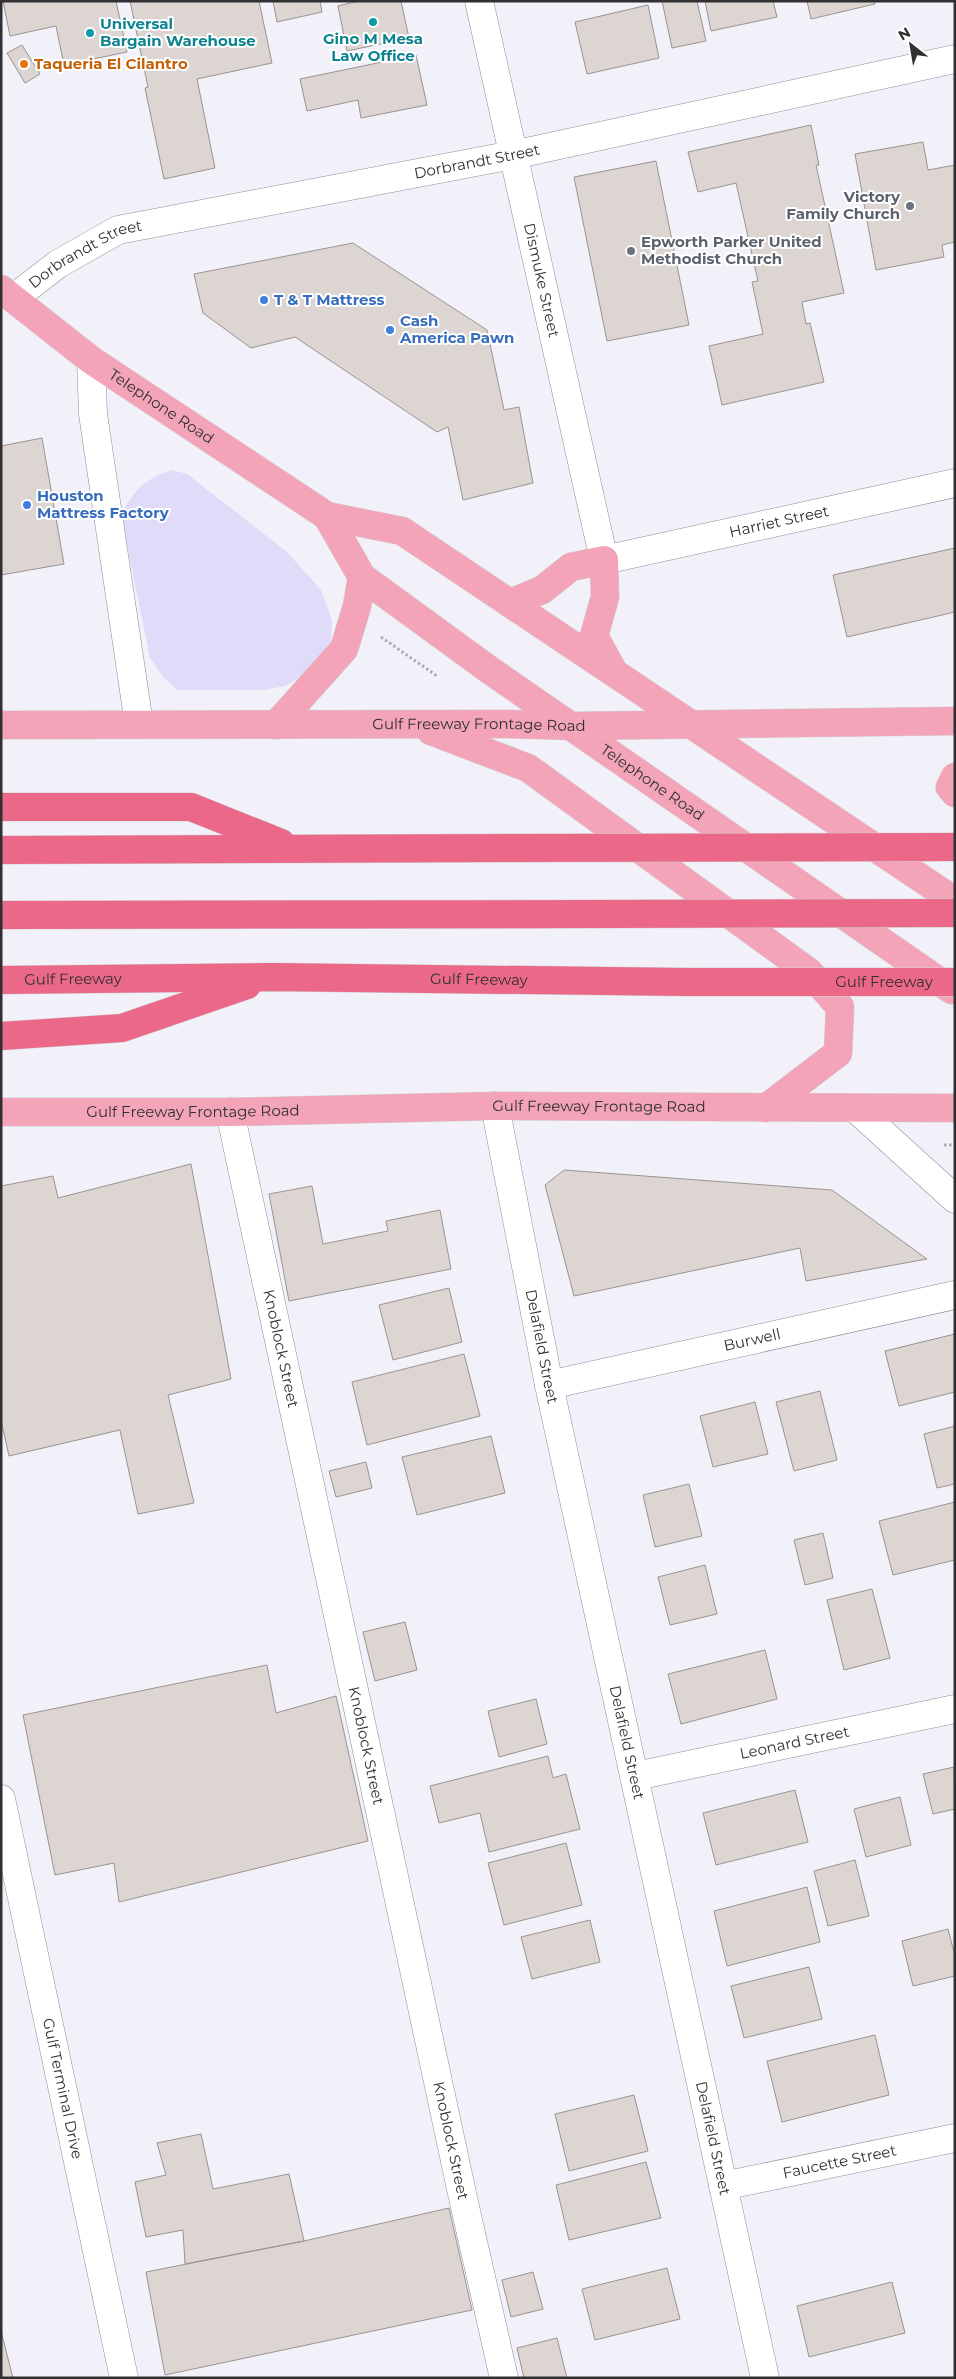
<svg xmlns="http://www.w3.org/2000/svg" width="956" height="2379" font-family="Montserrat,sans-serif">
<rect width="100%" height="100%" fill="#f2f1f9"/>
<path fill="#dfdbf8" d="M172,470L187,474L287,552L321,590L332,620L331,643L309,672L285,686L264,690H177L163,677L150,658L121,515C136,488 143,480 172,470Z"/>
<path fill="#dcd5d1" stroke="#9a9490" d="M3,1H116L127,52L64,65L56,26L10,36Z
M130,1H259L272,63L197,79L215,168L164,179L145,88L148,87Z
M273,1H320L322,12L277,22Z
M358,1H401L409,38L347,51L338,6Z
M662,1H697L706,41L672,48Z
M705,1H773L777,17L711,31Z
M807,1H874L875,4L811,19Z
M648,5L659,58L587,74L575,22Z
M22,45L40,74L25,83L7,53Z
M416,55L427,105L361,118L358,100L307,111L300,79Z
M811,125L819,165H816L844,293L802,302L806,324L810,323L824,382L722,405L709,346L763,334L752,282L758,281L736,183L698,192L688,152Z
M923,142L928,170L955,165V242L942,245L944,257L876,270L855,154Z
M656,161L689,325L607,341L574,177Z
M353,243L487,330L504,410L519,407L533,483L463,500L448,427L437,432L295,337L251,348L203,313L194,274Z
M42,438L64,564L1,575V446Z
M955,548V612L847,637L833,575Z
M191,1164L231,1379L168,1395L194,1503L138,1514L120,1430L9,1456L1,1420V1186L53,1176L58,1198Z
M564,1170L832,1190L927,1259L806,1281L800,1248L574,1296L545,1185Z
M312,1186L323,1244L388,1231L386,1221L440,1210L451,1269L289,1301L269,1194Z
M449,1288L462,1342L393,1360L379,1305Z
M955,1334V1392L899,1406L885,1351Z
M464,1354L480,1416L367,1445L352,1382Z
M820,1391L837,1460L794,1471L776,1402Z
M755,1402L768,1454L713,1467L700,1416Z
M955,1426V1484L937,1488L924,1434Z
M491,1436L505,1493L417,1515L402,1457Z
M366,1462L372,1488L336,1497L329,1471Z
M689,1484L702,1536L655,1547L643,1495Z
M955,1502V1560L893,1575L879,1521Z
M823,1533L833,1578L805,1585L794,1540Z
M705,1565L717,1614L670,1625L658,1577Z
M872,1589L890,1658L844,1670L827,1600Z
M405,1622L417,1670L375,1681L363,1632Z
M765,1650L777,1699L681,1724L668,1674Z
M267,1665L276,1713L336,1696L368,1841L119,1902L114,1863L55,1875L23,1715Z
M536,1699L547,1744L499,1757L488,1711Z
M548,1756L553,1778L566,1774L580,1829L489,1852L480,1813L439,1823L430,1786Z
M954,1767L955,1809L933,1814L923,1774Z
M795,1790L808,1842L716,1865L703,1813Z
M900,1797L911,1845L866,1857L854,1809Z
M566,1843L582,1905L504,1925L488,1863Z
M855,1860L869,1916L828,1926L814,1871Z
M807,1887L820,1942L727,1966L714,1911Z
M590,1920L600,1962L532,1979L521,1937Z
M948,1929L955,1956V1976L913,1986L902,1941Z
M809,1967L822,2019L744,2038L731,1986Z
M875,2035L889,2095L782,2122L767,2061Z
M634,2095L648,2151L569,2171L555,2114Z
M201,2134L213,2189L289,2174L304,2241L185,2264L183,2230L146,2237L135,2182L166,2175L157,2143Z
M646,2162L661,2218L569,2240L556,2185Z
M449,2208L472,2310L165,2375L146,2272L304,2241Z
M667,2268L680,2319L595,2340L582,2289Z
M533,2272L543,2309L511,2317L502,2280Z
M892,2282L905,2333L809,2357L797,2306Z
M1,2331L13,2378H1Z
M557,2338L567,2378H524L517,2348Z"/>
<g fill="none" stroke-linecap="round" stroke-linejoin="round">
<g stroke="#8f8e95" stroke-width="29">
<g id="minor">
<path id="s1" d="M479,1L604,560L955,483"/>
<path id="s2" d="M14,298L58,264L118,230L513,155L955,59"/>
<path d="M91,360L93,414L139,724"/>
<path id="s3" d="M495,1106L549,1385L765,2378"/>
<path d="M856,1109L955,1199"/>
<path id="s4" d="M230,1112L463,2198L504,2378"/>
<path id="s5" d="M549,1385L955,1295"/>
<path id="s6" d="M636,1776L955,1709"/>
<path id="s7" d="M1,1799L124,2378"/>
<path id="s8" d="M723,2186L955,2138"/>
</g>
</g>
<g stroke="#d1d1d2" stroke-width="29">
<g id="major">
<path id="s9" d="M1,289L91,360L327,516L402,531L955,901"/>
<path id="s10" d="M327,516L362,577L491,671L952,990"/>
<path d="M510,603L542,590L571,567L604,560L605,597L594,636L612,669"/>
<path id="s11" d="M1,725L507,724L571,726L955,721"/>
<path d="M276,725L344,649L357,606L362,577"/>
<path d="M431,731L528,768L809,972L840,1007L838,1053L766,1108"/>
<path d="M955,777L950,787L955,793"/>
<path id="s12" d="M1,1112H230L495,1106L955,1108"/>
</g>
</g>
<g stroke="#d1d1d2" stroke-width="29">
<g id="highway">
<path d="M1,807H191L281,843"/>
<path d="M1,850L510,848"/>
<path d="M1,915L596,914"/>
<path id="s13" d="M1,980L270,977L686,982"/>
<path d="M1,1036L122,1028L247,985"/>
</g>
</g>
<path stroke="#adacb2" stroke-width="3" stroke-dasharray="2.5 2.5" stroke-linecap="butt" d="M381,637L437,676
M944,1145H955"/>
<use href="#minor" stroke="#fff" stroke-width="28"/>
<use href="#major" stroke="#f3a4b8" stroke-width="28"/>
<use href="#highway" stroke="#eb6888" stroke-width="28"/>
<g stroke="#d1d1d2" stroke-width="29" stroke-linecap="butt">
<g id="highway-bridge">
<path d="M510,848L955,847"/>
<path d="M596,914L955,913"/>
<path id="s14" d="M686,982H955"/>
</g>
</g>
<use href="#highway-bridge" stroke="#eb6888" stroke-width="28"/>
</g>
<g fill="#0f9aa8" stroke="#fff" stroke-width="2">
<circle cx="373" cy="22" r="5"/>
<circle cx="90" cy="33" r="5"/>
</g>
<circle fill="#e8710a" stroke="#fff" stroke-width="2" cx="24" cy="64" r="5"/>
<g fill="#6b7280" stroke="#fff" stroke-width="2">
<circle cx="910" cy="206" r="5"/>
<circle cx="631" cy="251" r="5"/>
</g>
<g fill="#3f7fe0" stroke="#fff" stroke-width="2">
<circle cx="264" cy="300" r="5"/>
<circle cx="390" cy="330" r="5"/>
<circle cx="27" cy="505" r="5"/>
</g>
<g text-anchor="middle" stroke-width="4" stroke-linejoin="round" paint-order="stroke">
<g font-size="15" font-weight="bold" fill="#0d838f" stroke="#fff" text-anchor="start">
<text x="100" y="29">Universal<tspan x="100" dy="17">Bargain Warehouse</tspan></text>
<text x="373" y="44" text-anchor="middle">Gino M Mesa<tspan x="373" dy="17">Law Office</tspan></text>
</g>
<g font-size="15" font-weight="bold" fill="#c56008" stroke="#fff" text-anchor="start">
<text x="34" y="69">Taqueria El Cilantro</text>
</g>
<g font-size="15" fill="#303032" stroke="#fff">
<text dy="5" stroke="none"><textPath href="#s2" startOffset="490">Dorbrandt Street</textPath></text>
<text dy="5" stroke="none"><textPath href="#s2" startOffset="85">Dorbrandt Street</textPath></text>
<text dy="5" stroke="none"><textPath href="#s1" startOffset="286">Dismuke Street</textPath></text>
<text dy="5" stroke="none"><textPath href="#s9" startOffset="199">Telephone Road</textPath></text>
<text dy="5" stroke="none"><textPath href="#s1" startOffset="752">Harriet Street</textPath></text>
<text dy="5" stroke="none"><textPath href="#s11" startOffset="478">Gulf Freeway Frontage Road</textPath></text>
<text dy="5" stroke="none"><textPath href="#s10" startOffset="426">Telephone Road</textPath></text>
<text dy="5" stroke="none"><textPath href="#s13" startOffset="72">Gulf Freeway</textPath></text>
<text dy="5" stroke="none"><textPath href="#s13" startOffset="478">Gulf Freeway</textPath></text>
<text dy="5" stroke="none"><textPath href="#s14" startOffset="198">Gulf Freeway</textPath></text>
<text dy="5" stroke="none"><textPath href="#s12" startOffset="598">Gulf Freeway Frontage Road</textPath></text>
<text dy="5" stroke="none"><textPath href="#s12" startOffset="192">Gulf Freeway Frontage Road</textPath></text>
<text dy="5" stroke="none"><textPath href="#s5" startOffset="208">Burwell</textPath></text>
<text dy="5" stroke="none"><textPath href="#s3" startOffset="245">Delafield Street</textPath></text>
<text dy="5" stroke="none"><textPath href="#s4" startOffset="242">Knoblock Street</textPath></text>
<text dy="5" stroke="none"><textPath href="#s3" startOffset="650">Delafield Street</textPath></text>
<text dy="5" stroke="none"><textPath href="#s6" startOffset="162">Leonard Street</textPath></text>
<text dy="5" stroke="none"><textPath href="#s4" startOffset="648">Knoblock Street</textPath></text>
<text dy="5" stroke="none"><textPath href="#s7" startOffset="296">Gulf Terminal Drive</textPath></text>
<text dy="5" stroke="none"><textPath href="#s3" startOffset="1055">Delafield Street</textPath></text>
<text dy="5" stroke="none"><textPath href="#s4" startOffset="1052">Knoblock Street</textPath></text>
<text dy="5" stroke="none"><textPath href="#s8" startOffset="119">Faucette Street</textPath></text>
</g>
<g font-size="15" font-weight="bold" fill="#5b616d" stroke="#fff" text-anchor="end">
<text x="900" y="202">Victory<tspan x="900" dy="17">Family Church</tspan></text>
<text x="641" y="247" text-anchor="start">Epworth Parker United<tspan x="641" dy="17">Methodist Church</tspan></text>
</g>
<g font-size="15" font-weight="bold" fill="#366cbe" stroke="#fff" text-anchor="start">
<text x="274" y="305">T &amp; T Mattress</text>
<text x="400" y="326">Cash<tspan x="400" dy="17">America Pawn</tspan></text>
<text x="37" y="501">Houston<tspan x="37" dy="17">Mattress Factory</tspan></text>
</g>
</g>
<rect width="956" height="2379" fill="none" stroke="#303032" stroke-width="5"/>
<g transform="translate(911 45) rotate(329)" stroke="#ffffff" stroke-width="4" paint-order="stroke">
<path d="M0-4L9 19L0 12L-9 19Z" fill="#303032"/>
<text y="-8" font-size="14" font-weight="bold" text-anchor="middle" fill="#303032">N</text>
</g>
</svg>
